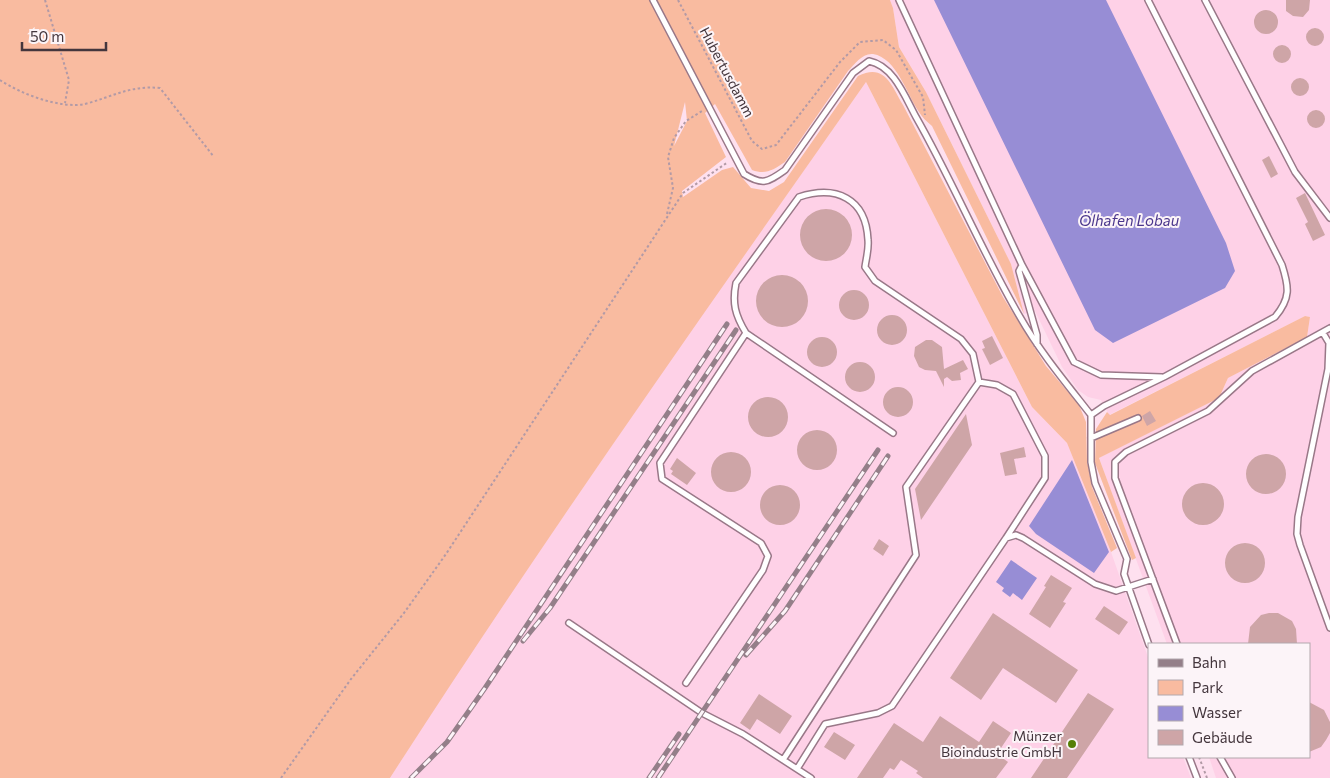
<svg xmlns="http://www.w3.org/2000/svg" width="1330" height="778" font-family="Commissioner,sans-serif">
<rect width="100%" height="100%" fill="#fee0ef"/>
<path fill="#fed1e7" d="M890,0H1330V778H1216L1209,757H1309V644H1167L1099,458L1219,398L1228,378L1307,337L1310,317L1305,316L1109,415L1101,400L1088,397L1078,390L1062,367L1035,311L1024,314L1011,264L926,92L899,47L893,8Z
M866,82L1032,407L1067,443L1111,552L1149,660V757H1183L1191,778H390L465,660L684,340Z"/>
<path fill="#f9bba0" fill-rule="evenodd" d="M0,0H890L893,8L899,47L926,92L1011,264L1024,314L932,126C927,122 922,117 919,112C907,95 897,58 873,54C862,53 855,64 848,71L785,162C773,170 766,175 752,170L715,104L705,113L726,157L682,191L683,197L722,170L733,167L751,188L769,191L784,182L858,76C885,63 891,85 903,105L1003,297L1046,366L1079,405L1086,422L1087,461L1092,487L1117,548L1111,552L1067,443L1032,407L866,82C705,312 542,541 390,778H0ZM685,102L687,121L674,146Z
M1305,316L1310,317L1307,337L1228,378L1219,398L1099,458L1136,558L1132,560L1095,463L1096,429L1107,412L1110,415Z"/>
<path fill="#978dd5" d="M934,0H1106L1226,243L1235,271L1225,288L1113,343L1095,330Z
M1072,460L1109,552L1094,573L1036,534L1029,526Z
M1011,560L1037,578L1022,600L1013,593L1010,597L1002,591L1004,588L996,582Z"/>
<path fill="#cea5a7" d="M1286,0H1310L1309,10L1303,17L1293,16L1286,11Z
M1254 22a12 12 0 1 1 24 0a12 12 0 1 1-24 0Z
M1306 37a9 9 0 1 1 18 0a9 9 0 1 1-18 0Z
M1273 54a9 9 0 1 1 18 0a9 9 0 1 1-18 0Z
M1291 87a9 9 0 1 1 18 0a9 9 0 1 1-18 0Z
M1307 119a9 9 0 1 1 18 0a9 9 0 1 1-18 0Z
M1269,156L1278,174L1271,178L1262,160Z
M1305,193L1325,235L1313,241L1305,224L1308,222L1296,198Z
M800 235a26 26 0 1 1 52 0a26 26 0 1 1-52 0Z
M756 301a26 26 0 1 1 52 0a26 26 0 1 1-52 0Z
M839 305a15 15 0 1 1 30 0a15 15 0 1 1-30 0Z
M877 330a15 15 0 1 1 30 0a15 15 0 1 1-30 0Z
M992,336L1003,358L990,365L982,349L985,348L982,341Z
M807 352a15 15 0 1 1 30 0a15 15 0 1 1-30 0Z
M926,340H932L942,347L944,369L963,360L968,369L960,373L961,380L952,381L947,377L944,379V387L936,371L925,370L919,367L914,356L915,347Z
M845 377a15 15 0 1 1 30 0a15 15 0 1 1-30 0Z
M883 402a15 15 0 1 1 30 0a15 15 0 1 1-30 0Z
M748 417a20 20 0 1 1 40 0a20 20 0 1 1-40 0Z
M1150,411L1156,421L1147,426L1142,416Z
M966,414L972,445L921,520L915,489Z
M797 450a20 20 0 1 1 40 0a20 20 0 1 1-40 0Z
M1024,447L1026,457L1014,459L1017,474L1005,476L1000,453Z
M711 472a20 20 0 1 1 40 0a20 20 0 1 1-40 0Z
M1246 474a20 20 0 1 1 40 0a20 20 0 1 1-40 0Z
M677,458L696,473L687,485L671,474L673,471L670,469Z
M1182 504a21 21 0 1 1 42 0a21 21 0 1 1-42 0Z
M760 505a20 20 0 1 1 40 0a20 20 0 1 1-40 0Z
M879,539L889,546L883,556L873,549Z
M1225 563a20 20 0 1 1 40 0a20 20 0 1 1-40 0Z
M1051,575L1072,588L1063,602L1066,603L1050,628L1029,614L1046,587L1044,586Z
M1104,606L1128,622L1119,635L1095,619Z
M993,613L1078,670L1056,703L1003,668L981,700L950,678Z
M1269,613H1278L1292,621L1296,629L1297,644H1248L1250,627L1261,615Z
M1088,693L1114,709L1067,778H1031Z
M759,694L792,716L780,734L757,719L750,730L740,723Z
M1309,702L1324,710L1330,722V733L1326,740L1321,747L1309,752Z
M940,716L979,742L993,721L1011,733L997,754L1008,762L996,778H923L916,773L918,771L901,760L894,770L890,768L883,778H857L894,723L923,742Z
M834,732L855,745L845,760L824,747Z"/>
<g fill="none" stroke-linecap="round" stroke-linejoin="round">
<g stroke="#997888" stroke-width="8">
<path id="lane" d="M653,0L744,174C763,186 768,182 785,170L853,73L869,61C894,66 905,97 916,117C953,182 982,252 1020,317C1040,352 1066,383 1091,415
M899,0L1022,265L1019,271L1037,335V344
M1205,0L1295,172L1330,218
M1022,265L1074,362L1101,375L1162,377
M1323,333L1329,343L1328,369L1298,517L1297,534L1300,545L1330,628
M1091,415L1104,406L1164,377L1275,317C1291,298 1289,287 1282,265L1148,0
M1091,415V462L1095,483L1127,559L1124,574L1149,645
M893,433L746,333C735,315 732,303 736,283L799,197C836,185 866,198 868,240C869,249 866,259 865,267L875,281L961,339L973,354L979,382
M1091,438L1138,418
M569,623L702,713L743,734L811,778
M1177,644L1115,478V462L1126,452L1208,411L1252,371L1330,328
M686,683L763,570L768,556L761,543L662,479L660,463L746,333
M1189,757L1197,778
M1220,757L1232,778
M783,760L916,555L906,487L979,382L997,385L1013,394L1045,456V478L1006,538
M797,769L825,724L878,713L892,706L1006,538L1016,535L1023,538L1095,584L1116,591L1153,579"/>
</g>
<path stroke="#b29aa6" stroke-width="2" stroke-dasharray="2.5 2.5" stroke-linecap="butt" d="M45,0L69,80L65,103
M678,0L752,141L762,149L776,145L840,62L860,42L883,40L896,50L923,97L925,115
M0,80C21,94 60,109 85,104C112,97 130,85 160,88L214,157
M667,214L673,188L668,157L674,138L686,121L702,111
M1199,757L1207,778
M281,778L351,679L404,613L446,554L683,193L728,162"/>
<use href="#lane" stroke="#fff" stroke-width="5"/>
<g stroke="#947f89" stroke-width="5">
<path id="rail" d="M523,641L550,608L736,330
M746,655L785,611L888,456
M411,778L447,742L485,688L727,324
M649,778L679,734
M658,778L878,450"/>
</g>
<use href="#rail" stroke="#fcf4f8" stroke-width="3" stroke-dasharray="9" stroke-linecap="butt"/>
</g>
<circle fill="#558006" stroke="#fcf4f8" stroke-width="2" cx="1072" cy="744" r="5"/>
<g text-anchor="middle" stroke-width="4" stroke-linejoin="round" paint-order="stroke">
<g font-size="14" fill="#44363d" stroke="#fcf4f8">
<text transform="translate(727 72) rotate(62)" y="5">Hubertusdamm</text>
</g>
<g font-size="14" fill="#44363d" stroke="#fcf4f8" text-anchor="end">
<text x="1062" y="741">Münzer<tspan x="1062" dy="16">Bioindustrie GmbH</tspan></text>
</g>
<g font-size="15" font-style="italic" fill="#4a368c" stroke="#fcf4f8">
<text x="1129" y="226">Ölhafen Lobau</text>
</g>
</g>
<rect x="1148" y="643" width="162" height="115" fill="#fcf4f8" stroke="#b2a8ad"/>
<rect x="1158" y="659" width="25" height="8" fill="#947f89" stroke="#b2a8ad"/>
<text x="1192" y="668" font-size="15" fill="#44363d">Bahn</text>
<rect x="1158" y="680" width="25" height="15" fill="#f9bba0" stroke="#b2a8ad"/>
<text x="1192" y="693" font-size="15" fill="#44363d">Park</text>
<rect x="1158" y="706" width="25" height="15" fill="#978dd5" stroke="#b2a8ad"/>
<text x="1192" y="718" font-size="15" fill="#44363d">Wasser</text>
<rect x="1158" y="730" width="25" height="15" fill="#cea5a7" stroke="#b2a8ad"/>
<text x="1192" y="743" font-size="15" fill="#44363d">Gebäude</text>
<path d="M22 42v8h84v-8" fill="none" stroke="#44363d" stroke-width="2.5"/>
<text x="30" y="42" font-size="15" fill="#44363d" stroke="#fcf4f8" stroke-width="4" paint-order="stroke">50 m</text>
</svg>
